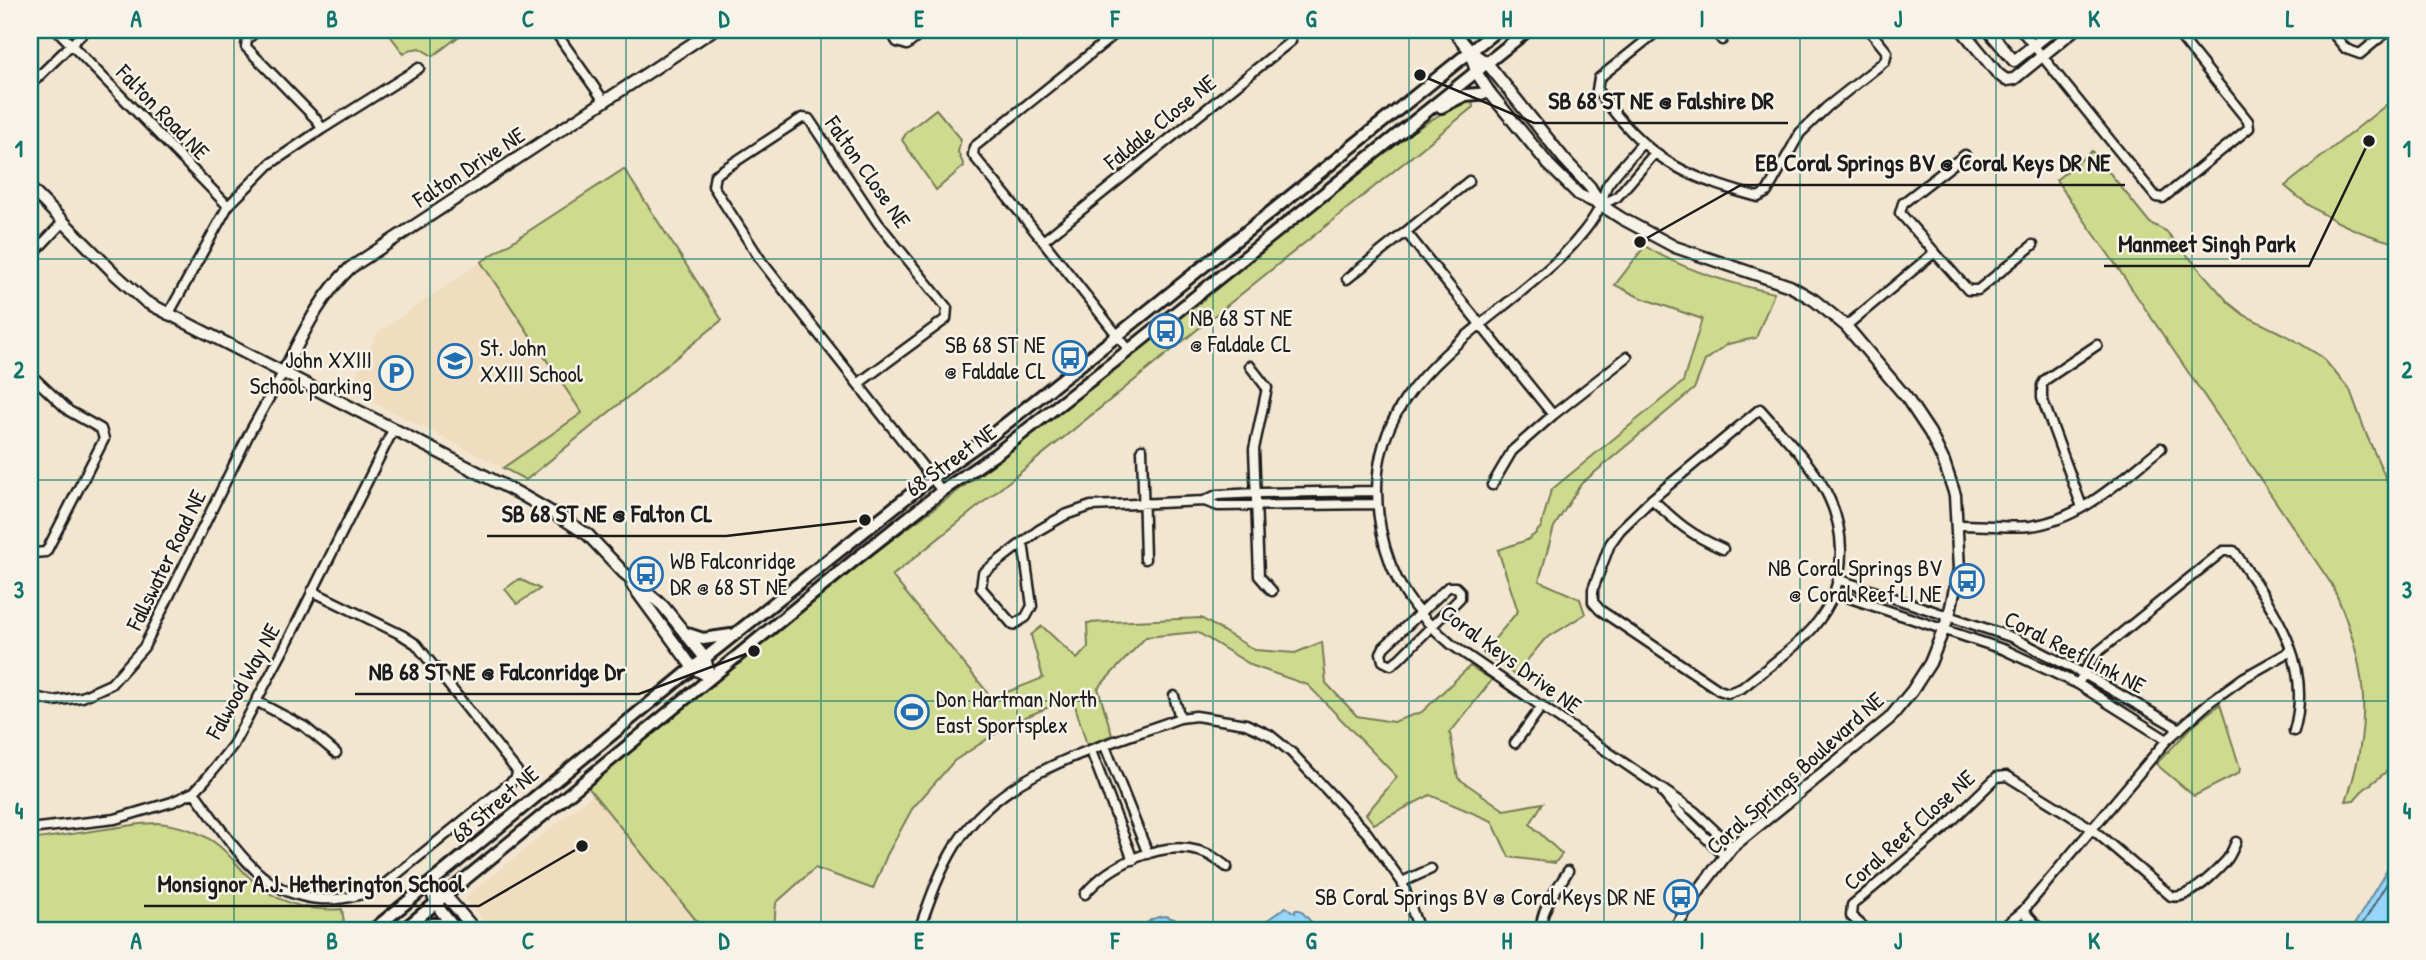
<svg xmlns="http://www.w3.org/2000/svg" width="2426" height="960" font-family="'Patrick Hand',sans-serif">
<rect width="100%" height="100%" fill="#f3e6d1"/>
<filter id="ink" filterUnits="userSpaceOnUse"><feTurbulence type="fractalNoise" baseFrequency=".0143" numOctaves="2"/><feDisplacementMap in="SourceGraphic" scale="14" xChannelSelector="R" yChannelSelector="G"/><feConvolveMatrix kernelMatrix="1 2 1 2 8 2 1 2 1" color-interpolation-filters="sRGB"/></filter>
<g filter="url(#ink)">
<path fill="#f0ddc0" d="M481,262L582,413L503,468L349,390L378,332Z
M593,794L704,930H491L465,898Z"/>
<path fill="#cedb8e" stroke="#757c55" stroke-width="2" d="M386,30H465L466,31L433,56L419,48L409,50L404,54Z
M2396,97V243C2355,233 2317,215 2285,186Z
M1472,98L1473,107L892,576L992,698L1043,678L1031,635L1042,626L1077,659L1088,647L1087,623L1201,618L1255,650L1295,653L1322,642L1326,683L1357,716L1393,722L1422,712L1470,666L1492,680L1450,733L1458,778L1504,810L1543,803L1530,824L1562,854L1555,863L1509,857L1492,821L1430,795L1374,824L1366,814L1397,777L1308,685L1253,666L1197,632L1146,637L1098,688L1112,735L1087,745L1073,699L1065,700L1012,723L954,761L912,809L887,855L873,889L815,868L776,903L774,930H704L587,786L870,556L1006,455L1412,132L1457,104Z
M936,109L961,139L958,152L964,166L936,190L902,140L907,132Z
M2092,151L2150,223L2166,231L2229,303L2244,315L2291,338L2322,357L2350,390L2367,436L2396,501V764L2362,791L2354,800L2346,801C2374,722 2367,661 2332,585L2109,255L2056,180Z
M624,169L722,320L526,480L503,468L582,413L481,262Z
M1645,246C1681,269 1732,284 1774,293L1756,338L1728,344L1705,361L1694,389L1581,484L1554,527L1539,581L1580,599L1585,614L1544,640L1515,675L1483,653L1518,611L1498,550L1527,540L1535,534L1541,527L1551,490L1683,382L1702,319L1639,297L1615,285Z
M519,579L540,589L517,604L505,589Z
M2220,704L2240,768L2239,773L2194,796L2156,764L2197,722Z
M157,823C179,825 200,831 218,845C229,854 238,866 248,876C273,902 307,912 342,909L345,930H30V840L140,824Z"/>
<path fill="#98d6f9" stroke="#668ca1" stroke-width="2" d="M2396,855V930H2351Z
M1286,907L1295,913V910H1300L1319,930H1253Z
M1166,916L1203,930H1141C1148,920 1154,917 1166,916Z"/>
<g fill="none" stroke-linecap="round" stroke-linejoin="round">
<path stroke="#4e6674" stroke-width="2" d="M2359,930L2396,868"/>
<g stroke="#1c1c1c" stroke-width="13">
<path id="minor" d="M57,30L228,206
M554,30L604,101
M890,30L897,42L907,45L926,30
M1120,30L974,147L973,155L1043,241L1291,41L1287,30
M1659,30L1599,78L1597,90C1647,158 1678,175 1758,197L1767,192L1800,133L1827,107L1885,61L1887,52L1869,30
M1714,30L1722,40
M2021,30L2156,197L2163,198L2249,128L2248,121L2175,30
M2330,30L2346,49L2360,54L2389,30
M30,85L86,30
M322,129L419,68
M1642,143C1631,157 1618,170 1608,184C1604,190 1604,198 1601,204C1595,220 1575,243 1563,255C1477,339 1353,386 1381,530C1391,581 1413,612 1452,645L1694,811L1732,847
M1965,155L1903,203L1900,213L1968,290H1978L2033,245
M1601,205L1617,197L1654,154
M1406,232L1553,415
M1043,241L1129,350
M30,257L63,222
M1347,279L1469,181
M168,315L228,206L270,164L322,129L316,119L246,47L247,39L258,30
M1846,326L1935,252
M1250,366L1267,388L1254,449L1259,576L1272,591
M30,374L69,411L101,429L104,439L46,552L33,553L30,549
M859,383L946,319L947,308L878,223L809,119L802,118L715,175L713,186L762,262L942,491
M1760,409C1798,453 1840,488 1841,550C1841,582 1833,604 1812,629C1792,651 1765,669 1742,688L1728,693L1719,690L1600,610L1593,602V589L1610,544L1620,530L1652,499Z
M1142,449L1145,559
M1492,485L1512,451L1553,415L1627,357
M1652,499C1677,523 1691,535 1723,549
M1204,501L1217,495L1258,493L1376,491
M2082,507L2042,398V385L2045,380L2097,345
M1959,525C1982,525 2007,528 2030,526C2081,520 2122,479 2161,448
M1023,542L1032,606L1026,617L1013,625L981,588L983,573L1039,530L1065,515L1091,506L1204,501L1218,506L1376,504
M1840,580L2014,638L2084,674L2180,729
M1448,587H1456L1460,591V598L1399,659L1391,665L1383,661L1381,653L1384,647Z
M1835,593L2005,650L2078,684L2167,740
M2078,684L2090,662L2098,652L2223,551H2234C2272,608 2314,660 2294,731
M30,696L53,701L82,697L111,684L144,647L250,432L284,371
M1174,696L1180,718
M256,701L305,727L336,753
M1515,743L1542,706
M1105,746L1148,854
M1091,751L1133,860
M194,792C215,820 235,853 261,875C298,906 347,906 386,883L516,778L517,771L416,644L402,635L312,591
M1663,793L1677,810L1725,856
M30,829L115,819L172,802L194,792L206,779L233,745L285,647L393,430
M1402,882L1431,869
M1085,894C1109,865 1160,840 1199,851C1210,854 1218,860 1227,867
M2023,911L2041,930
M919,930C929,902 939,872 955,846C1003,769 1100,748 1180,718L1196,716L1246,724L1270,735L1292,753L1367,833L1402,882L1419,930
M1541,930C1540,909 1558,888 1568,871
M1867,930L1851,916L1852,905L1941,831L1997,777L2007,776L2091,828L2171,896C2187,901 2214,874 2225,862C2230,857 2233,849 2236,842
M2000,930L2023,911L2167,740L2211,701L2243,678L2291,651"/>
</g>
<g stroke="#1c1c1c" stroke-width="15">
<path id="tertiary" d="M1453,30L1470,51L1487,63L1564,159L1590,187L1601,205
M1962,30L1998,74L2006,80L2014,79L2074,30
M1988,30L2014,61L2053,30
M1470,51L1476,72L1490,93L1549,165L1579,195L1601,205L1621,218L1675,247L1790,286L1814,300L1846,326L1906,397L1930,433L1944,462L1955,495L1959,569L1949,616L1930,663L1912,691L1889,719L1732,847L1702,886L1674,930
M30,188L116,275L146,302L520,494L565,520L588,535L624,573L663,606L705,658L710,677
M284,371C303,334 319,298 350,268L713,30
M632,585L693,668L710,677
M429,886L446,896L475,930
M433,896L441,911L456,930"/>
</g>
<g stroke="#1c1c1c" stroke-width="16">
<path id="secondary" d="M1441,107L1465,95L1490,93
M685,633L703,639L731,635
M373,930L705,658L931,478L984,441L1118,335L1497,30
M403,930L857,558L942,491L996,454L1129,350L1528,30
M409,930L431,924H451"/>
</g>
<use href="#minor" stroke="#f7f3e8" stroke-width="8"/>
<use href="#tertiary" stroke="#f7f3e8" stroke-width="10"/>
<use href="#secondary" stroke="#f7f3e8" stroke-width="10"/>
</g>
</g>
<path fill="none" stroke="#0f766e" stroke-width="2" stroke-opacity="0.55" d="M234,30V930M430,30V930M626,30V930M821,30V930M1017,30V930M1213,30V930M1409,30V930M1604,30V930M1800,30V930M1996,30V930M2192,30V930M30,259H2396M30,480H2396M30,701H2396"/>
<defs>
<g id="bus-ring" transform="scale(1.75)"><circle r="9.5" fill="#f7f3e8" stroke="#1f6fb2" stroke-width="1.5"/><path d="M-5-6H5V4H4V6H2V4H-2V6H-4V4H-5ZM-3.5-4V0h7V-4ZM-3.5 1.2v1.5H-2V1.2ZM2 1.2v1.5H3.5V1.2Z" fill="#1f6fb2"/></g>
<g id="school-ring" transform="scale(1.75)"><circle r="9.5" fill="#f7f3e8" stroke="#1f6fb2" stroke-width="1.5"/><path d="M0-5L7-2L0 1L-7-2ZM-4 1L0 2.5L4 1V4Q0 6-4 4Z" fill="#1f6fb2"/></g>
<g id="parking-ring" transform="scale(1.75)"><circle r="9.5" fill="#f7f3e8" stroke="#1f6fb2" stroke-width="1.5"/><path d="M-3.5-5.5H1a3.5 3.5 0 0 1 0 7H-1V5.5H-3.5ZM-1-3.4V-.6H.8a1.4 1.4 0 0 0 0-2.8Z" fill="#1f6fb2"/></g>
<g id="stadium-ring" transform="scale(1.75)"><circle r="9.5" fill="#f7f3e8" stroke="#1f6fb2" stroke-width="1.5"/><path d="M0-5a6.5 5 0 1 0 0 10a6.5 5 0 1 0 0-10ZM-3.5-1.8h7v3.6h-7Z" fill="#1f6fb2"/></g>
</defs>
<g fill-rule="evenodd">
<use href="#bus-ring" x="1166" y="331"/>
<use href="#bus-ring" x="1070" y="358"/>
<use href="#school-ring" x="455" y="361"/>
<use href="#parking-ring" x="396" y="373"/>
<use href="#bus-ring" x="646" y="574"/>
<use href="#bus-ring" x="1967" y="581"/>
<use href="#stadium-ring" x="912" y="712"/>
<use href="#bus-ring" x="1681" y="897"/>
</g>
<g text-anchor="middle" stroke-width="5" stroke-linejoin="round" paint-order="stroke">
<g font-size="23" fill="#1c1c1c" stroke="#f7f3e8">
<text transform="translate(163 112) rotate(46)" y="8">Falton Road NE</text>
<text transform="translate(1160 122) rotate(-39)" y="8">Faldale Close NE</text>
<text transform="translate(469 167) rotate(-33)" y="8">Falton Drive NE</text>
<text transform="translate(868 172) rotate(55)" y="8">Falton Close NE</text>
<text transform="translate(951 460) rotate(-36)" y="8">68 Street NE</text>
<text transform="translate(166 560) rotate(-64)" y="8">Fallswater Road NE</text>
<text transform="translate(2075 652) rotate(27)" y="8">Coral Reef Link NE</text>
<text transform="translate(1511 659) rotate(36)" y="8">Coral Keys Drive NE</text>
<text transform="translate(243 681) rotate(-61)" y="8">Falwood Way NE</text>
<text transform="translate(1795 773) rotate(-42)" y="8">Coral Springs Boulevard NE</text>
<text transform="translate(495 804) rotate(-40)" y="8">68 Street NE</text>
<text transform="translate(1909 830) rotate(-42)" y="8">Coral Reef Close NE</text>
</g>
<g font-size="23" fill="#1c1c1c" stroke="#f7f3e8" text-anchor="start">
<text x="1190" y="326">NB 68 ST NE<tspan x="1190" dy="26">@ Faldale CL</tspan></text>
<text x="1046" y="353" text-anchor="end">SB 68 ST NE<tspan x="1046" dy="26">@ Faldale CL</tspan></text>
<text x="480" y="356">St. John<tspan x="480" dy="26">XXIII School</tspan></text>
<text x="372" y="368" text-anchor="end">John XXIII<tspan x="372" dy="26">School parking</tspan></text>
<text x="670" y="569">WB Falconridge<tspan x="670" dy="26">DR @ 68 ST NE</tspan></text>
<text x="1942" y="576" text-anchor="end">NB Coral Springs BV<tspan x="1942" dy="26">@ Coral Reef LI NE</tspan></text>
<text x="936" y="707">Don Hartman North<tspan x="936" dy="26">East Sportsplex</tspan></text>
<text x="1656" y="905" text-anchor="end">SB Coral Springs BV @ Coral Keys DR NE</text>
</g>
</g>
<path fill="none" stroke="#1c1c1c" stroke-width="2.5" d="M1420 75L1534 123H1788M1640 242L1741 185H2125M2369 141L2309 266H2104M865 520L726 536H487M754 651L639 694H355M582 846L479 906H144"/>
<g fill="#1c1c1c" stroke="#f7f3e8" stroke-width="2.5">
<circle cx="1420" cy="75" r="7"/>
<circle cx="1640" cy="242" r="7"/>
<circle cx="2369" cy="141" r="7"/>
<circle cx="865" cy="520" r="7"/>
<circle cx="754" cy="651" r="7"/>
<circle cx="582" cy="846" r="7"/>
</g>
<g font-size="24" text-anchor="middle" font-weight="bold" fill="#1c1c1c" stroke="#f7f3e8" stroke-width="5" stroke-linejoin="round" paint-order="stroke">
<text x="1661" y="109">SB 68 ST NE @ Falshire DR</text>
<text x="1933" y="171">EB Coral Springs BV @ Coral Keys DR NE</text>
<text x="2207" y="252">Manmeet Singh Park</text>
<text x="607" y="522">SB 68 ST NE @ Falton CL</text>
<text x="497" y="680">NB 68 ST NE @ Falconridge Dr</text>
<text x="311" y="892">Monsignor A.J. Hetherington School</text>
</g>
<rect width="2426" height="960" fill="none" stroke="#f7f3e8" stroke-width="77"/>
<rect x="38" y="38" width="2350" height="884" fill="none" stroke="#0f766e" stroke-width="2.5"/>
<g font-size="23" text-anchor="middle" font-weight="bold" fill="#0f766e">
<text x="136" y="27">A</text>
<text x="332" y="27">B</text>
<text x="528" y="27">C</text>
<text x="724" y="27">D</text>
<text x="919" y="27">E</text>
<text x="1115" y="27">F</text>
<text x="1311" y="27">G</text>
<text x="1507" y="27">H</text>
<text x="1702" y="27">I</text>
<text x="1898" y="27">J</text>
<text x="2094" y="27">K</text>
<text x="2290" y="27">L</text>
<text x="19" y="157">1</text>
<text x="2407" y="157">1</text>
<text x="19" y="378">2</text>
<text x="2407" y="378">2</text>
<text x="19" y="598">3</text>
<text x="2407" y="598">3</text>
<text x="19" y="819">4</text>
<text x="2407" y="819">4</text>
<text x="136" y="949">A</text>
<text x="332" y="949">B</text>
<text x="528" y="949">C</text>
<text x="724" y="949">D</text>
<text x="919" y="949">E</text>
<text x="1115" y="949">F</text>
<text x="1311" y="949">G</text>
<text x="1507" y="949">H</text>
<text x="1702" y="949">I</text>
<text x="1898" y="949">J</text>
<text x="2094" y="949">K</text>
<text x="2290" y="949">L</text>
</g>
</svg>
